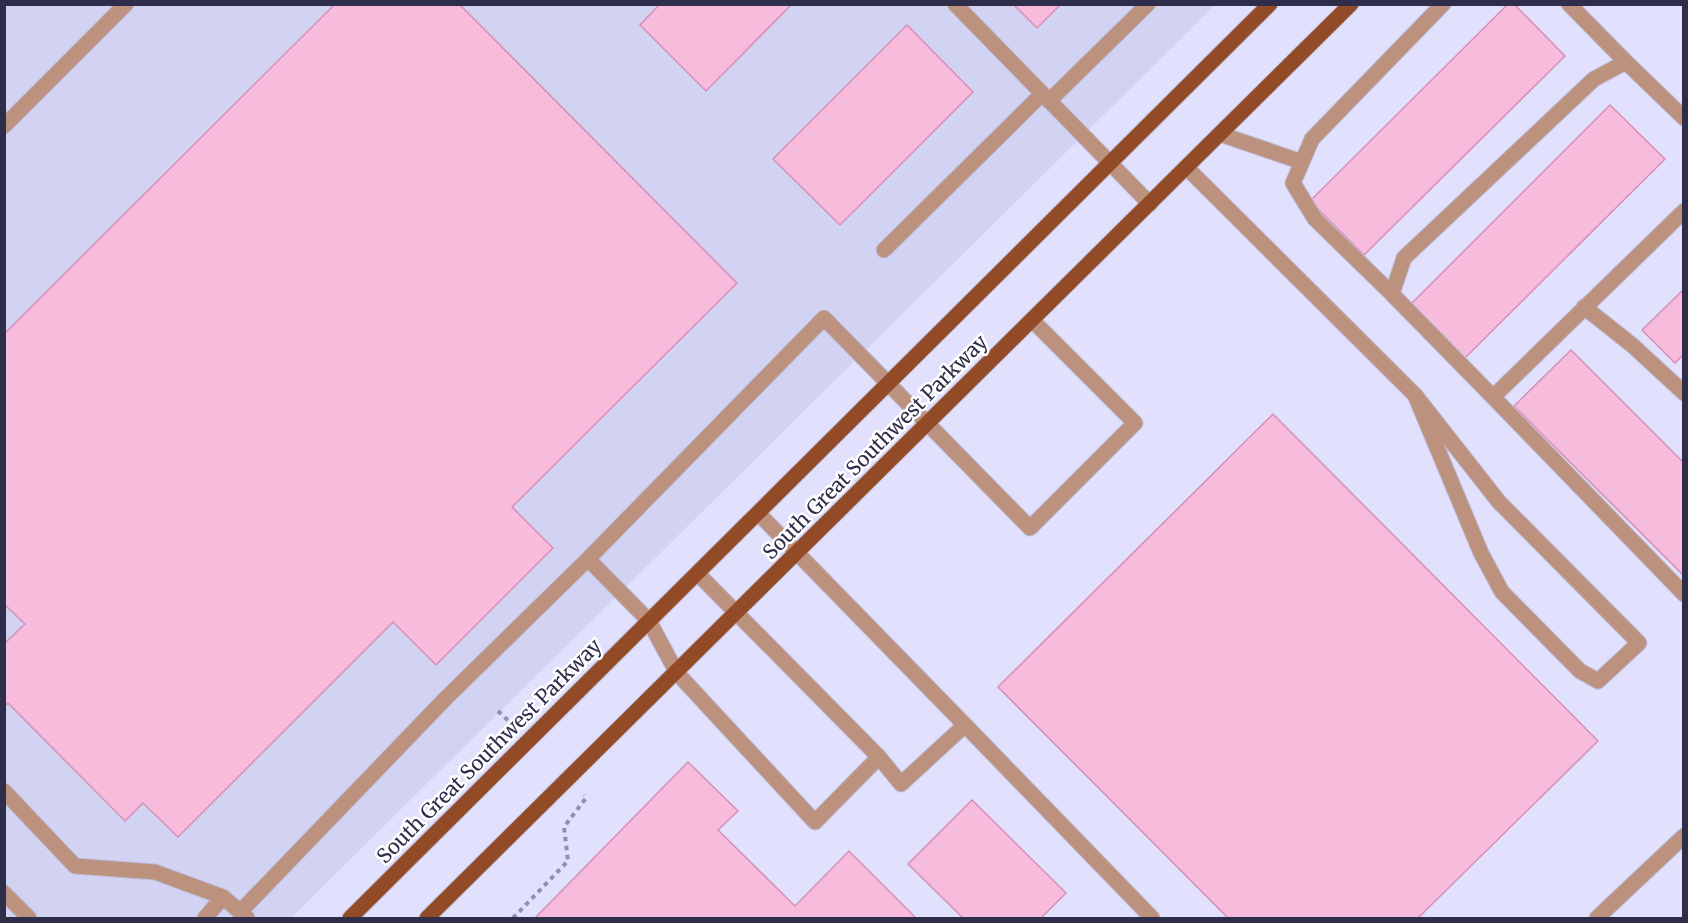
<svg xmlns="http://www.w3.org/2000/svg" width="1688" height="923" font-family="Merriweather,serif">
<rect width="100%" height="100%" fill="#e1e1fe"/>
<path fill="#d2d2f3" d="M5,5H1215L291,918H5Z"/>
<path fill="#f7bbdb" stroke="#d78fb7" stroke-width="1.5" d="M335,4H459L737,283L512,507L553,548L436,665L393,622L178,837L143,803L125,821L8,703L4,707V644L25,624L4,604V334Z
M660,4H792L706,91L640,25Z
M1013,4H1061L1037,28Z
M1508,4H1514L1565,56L1364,255L1310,201Z
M907,25L973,92L840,225L773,159Z
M1610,105L1665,159L1465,358L1411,304Z
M1684,289V354L1675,363L1642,330Z
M1571,350L1684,463V576L1514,406Z
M1273,414L1598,741L1418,918H1228L998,687Z
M688,762L738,811L718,830L795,906L849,851L916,918H537L536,917Z
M972,800L1066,893L1041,918H963L908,864Z"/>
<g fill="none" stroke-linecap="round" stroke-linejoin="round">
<g stroke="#bdbdda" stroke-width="17">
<path id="minor" d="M955,4L1150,204
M1569,4L1626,62
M1049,101L1148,4
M1684,118L1626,62L1594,79L1404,258L1392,294L1493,397L1684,211
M4,126L126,4
M1220,134L1302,162
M1187,168L1415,395L1499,502L1639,643L1598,681L1580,671L1502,592L1481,553L1415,395
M884,250L1042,94
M1392,294L1315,219L1293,183L1312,139L1443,4
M1584,307L1632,345L1684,393
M1493,397L1684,594
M759,514L965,725L901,784L879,757
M698,574L879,757L815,822L677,673L649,621L588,559L824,318L1030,528L1135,423L1033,321
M965,725L1152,918
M4,791L75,866L155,872L223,897L247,918
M4,893L29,918
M240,912L446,698L588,559
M205,918L223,897
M1597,918L1684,836"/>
</g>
<g stroke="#bdbdda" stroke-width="17">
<path id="major" d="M350,918L1270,4
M427,918L1351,4"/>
</g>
<path stroke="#908fac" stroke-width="4" stroke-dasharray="4.5 4.5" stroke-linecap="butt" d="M498,711L513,725
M513,918L568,861L564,827L586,798L584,795"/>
<use href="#minor" stroke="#bc927f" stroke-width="15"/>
<use href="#major" stroke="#934b27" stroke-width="15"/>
</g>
<g text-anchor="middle" stroke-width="5" stroke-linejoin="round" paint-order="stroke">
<g font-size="20" fill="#2f2e4a" stroke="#fff">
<text transform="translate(875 447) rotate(-45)" y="7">South Great Southwest Parkway</text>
<text transform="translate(489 751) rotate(-45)" y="7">South Great Southwest Parkway</text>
</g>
</g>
<rect width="1688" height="923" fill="none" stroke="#2f2e4a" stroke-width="12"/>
</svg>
